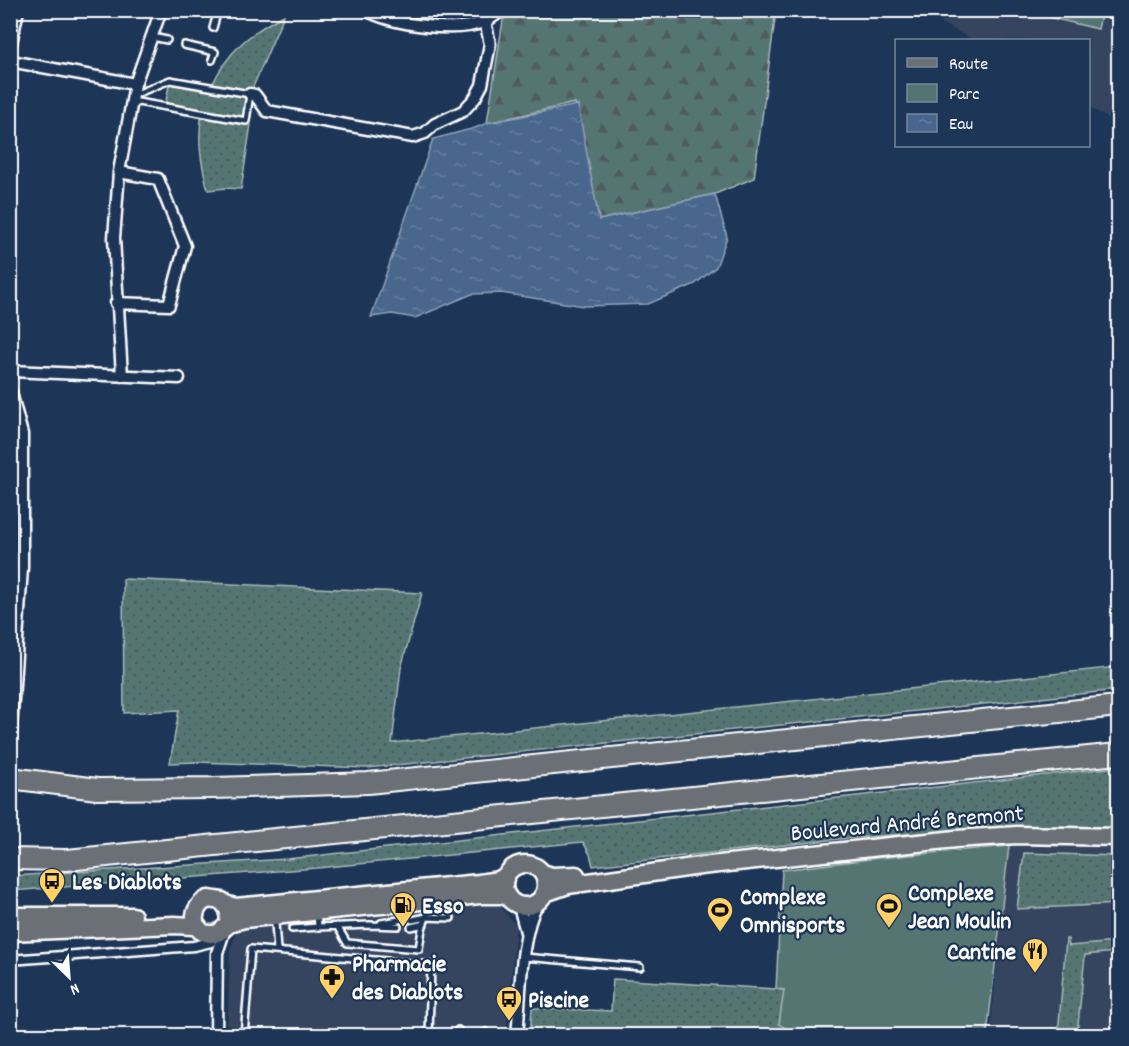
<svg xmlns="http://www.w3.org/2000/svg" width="1129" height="1046" font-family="Dekko,sans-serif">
<defs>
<pattern id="grass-dots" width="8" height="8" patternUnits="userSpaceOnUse" patternTransform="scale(1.5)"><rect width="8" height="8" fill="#547473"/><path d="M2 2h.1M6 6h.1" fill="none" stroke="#4f5c5c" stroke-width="1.8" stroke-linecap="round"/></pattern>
<pattern id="forest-firs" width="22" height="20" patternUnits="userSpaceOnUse" patternTransform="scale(1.5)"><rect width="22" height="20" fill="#547473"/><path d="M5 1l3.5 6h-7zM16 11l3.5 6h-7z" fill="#4f5c5c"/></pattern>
<pattern id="water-ripples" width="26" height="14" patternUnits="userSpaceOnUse" patternTransform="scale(1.5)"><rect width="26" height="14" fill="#48668d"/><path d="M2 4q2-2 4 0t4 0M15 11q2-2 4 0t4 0" fill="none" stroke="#637d9e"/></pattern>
</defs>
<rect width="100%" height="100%" fill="#1d3557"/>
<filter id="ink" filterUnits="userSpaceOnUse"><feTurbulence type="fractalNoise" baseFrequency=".0167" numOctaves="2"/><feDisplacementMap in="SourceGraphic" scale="12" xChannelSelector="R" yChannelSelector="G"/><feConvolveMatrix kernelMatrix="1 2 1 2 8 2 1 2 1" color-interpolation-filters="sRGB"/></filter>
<g filter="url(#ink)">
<path fill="#34455f" d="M920,11H1118V124L1089,107L1088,40H973Z
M1009,842L1118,848V1035L990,1036Z
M487,902L499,905L516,926L506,1035L227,1036L230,951L236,933L255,925Z"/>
<path fill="url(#grass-dots)" stroke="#aabab9" stroke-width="1.5" d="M284,15L250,94L246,120L251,124L241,189L226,188L208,190C201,163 197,141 202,113L165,106L170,80L211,87C228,51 249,33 284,15Z
M123,579L422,593L401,668L392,743L1118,667V690L367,768L196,762L170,763L179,710L124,713Z
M1118,767V829L1017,826L838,839L593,866L590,854L583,842L317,868L11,891V876L287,859Z
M1024,853L1118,856V904L1017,909Z
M1066,939H1068L1069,946L1118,942L1116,943L1115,952L1085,955L1077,1035H1058Z
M613,979L776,989L854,997L849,1035L530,1036L532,1008L611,1011Z"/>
<path fill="url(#forest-firs)" stroke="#aabab9" stroke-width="1.5" d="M600,10L776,11L754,178L715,194L599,220L575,103L487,123L503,20L508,16L522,18L523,15L569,14Z"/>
<path fill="#547473" stroke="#aabab9" stroke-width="1.5" d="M1054,11V10L1102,11L1098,29L1052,18Z
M1009,846L987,1035H795L779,1024L784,990L776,989L782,870L878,858Z"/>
<path fill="url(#water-ripples)" stroke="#91a3bb" stroke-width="1.5" d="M578,105L599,220L715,194L727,237L716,267L695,284L648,304L584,306L501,293L472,294L415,318L392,314L371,317L433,139L475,128L487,123Z"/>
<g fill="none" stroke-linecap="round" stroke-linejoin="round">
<g stroke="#fff" stroke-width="10">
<path id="service" d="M213,28L218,10
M152,37L167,40
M184,45L215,52L212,60
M132,101L246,121L250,94L170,80L134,95
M317,913L318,927L370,925L398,926
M273,920L275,923L277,950
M412,920L427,917L451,918
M381,923L399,920
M337,926L347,943L419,949L422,929L431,903
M411,927L424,924
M292,929L318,927
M524,957L640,967
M431,965L429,1035L431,1036
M458,1030V1036
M486,1032V1036
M244,1036L251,949L443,966"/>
</g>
<g stroke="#fff" stroke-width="13">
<path id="pedestrian" d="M10,960L194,946L211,942"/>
</g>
<g stroke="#fff" stroke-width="15">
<path id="minor" d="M366,10C393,25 458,34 486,21C492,18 497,14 502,10
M10,48L18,10
M10,61L135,84
M250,94L255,95L267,111L413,137L425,133L435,124L463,111L475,98L482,85L490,44L485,21
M116,303L169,305L185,246L158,179L119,172
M10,371L179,378
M122,376L114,238L119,172L135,84L161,10
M10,389L22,434V568L10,743
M519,906L526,932
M216,1036L217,953L225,929
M517,1036C521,995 519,937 538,902"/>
</g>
<g stroke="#fff" stroke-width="21">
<path id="primary" d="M504 885a21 21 0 1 1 42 0a21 21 0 1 1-42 0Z
M543,873L552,876L576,875
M545,893L568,885L700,866L956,839L1017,835L1118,837
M225,904L235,907L257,905L479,883L499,880L505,876
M10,916H133
M228,924L229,911L222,901L208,899C191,906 189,932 210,934C221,935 223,927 231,923C235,921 241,920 245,919L480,895H506
M10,932L174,925L193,926L199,928"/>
</g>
<g stroke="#fff" stroke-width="24">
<path id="motorway" d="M10,778L97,789L214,788L368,783L1118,706
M10,859L67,860L1118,754"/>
</g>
<use href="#service" stroke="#1d3557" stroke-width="5"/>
<use href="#pedestrian" stroke="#1d3557" stroke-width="8"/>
<use href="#minor" stroke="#1d3557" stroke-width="10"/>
<use href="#primary" stroke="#6b7074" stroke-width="16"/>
<use href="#motorway" stroke="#6b7074" stroke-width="20"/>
</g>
</g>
<defs>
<g id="bus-pin" transform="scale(1.35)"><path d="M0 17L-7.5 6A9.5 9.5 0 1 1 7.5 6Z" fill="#ffd166" stroke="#1d3557"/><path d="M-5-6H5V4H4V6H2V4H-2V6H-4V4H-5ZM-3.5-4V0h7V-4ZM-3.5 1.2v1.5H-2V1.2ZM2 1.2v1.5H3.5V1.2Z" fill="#111"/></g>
<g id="fuel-pin" transform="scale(1.35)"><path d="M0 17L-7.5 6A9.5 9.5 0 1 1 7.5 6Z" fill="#ffd166" stroke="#1d3557"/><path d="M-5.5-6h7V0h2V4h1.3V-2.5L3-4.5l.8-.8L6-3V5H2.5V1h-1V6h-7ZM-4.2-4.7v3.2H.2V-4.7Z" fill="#111"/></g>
<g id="stadium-pin" transform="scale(1.35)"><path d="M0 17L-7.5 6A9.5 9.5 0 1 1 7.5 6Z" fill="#ffd166" stroke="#1d3557"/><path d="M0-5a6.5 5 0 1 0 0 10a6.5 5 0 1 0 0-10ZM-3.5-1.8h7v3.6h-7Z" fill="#111"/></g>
<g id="restaurant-pin" transform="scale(1.35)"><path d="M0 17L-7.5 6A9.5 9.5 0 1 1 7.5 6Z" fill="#ffd166" stroke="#1d3557"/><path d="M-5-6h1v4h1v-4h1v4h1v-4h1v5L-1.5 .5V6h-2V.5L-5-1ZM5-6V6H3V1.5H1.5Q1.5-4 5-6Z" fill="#111"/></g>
<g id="pharmacy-pin" transform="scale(1.35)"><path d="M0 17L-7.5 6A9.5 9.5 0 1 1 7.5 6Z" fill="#ffd166" stroke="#1d3557"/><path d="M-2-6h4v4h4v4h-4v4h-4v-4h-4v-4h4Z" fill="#111"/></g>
</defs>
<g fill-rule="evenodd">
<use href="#bus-pin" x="52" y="881"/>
<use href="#fuel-pin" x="403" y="905"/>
<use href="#stadium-pin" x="889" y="906"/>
<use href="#stadium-pin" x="720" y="910"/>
<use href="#restaurant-pin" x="1035" y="951"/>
<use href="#pharmacy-pin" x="332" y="977"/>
<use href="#bus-pin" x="509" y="999"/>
</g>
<g text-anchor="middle" stroke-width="4.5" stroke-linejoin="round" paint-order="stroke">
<g font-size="24" fill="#fff" stroke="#1d3557">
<text transform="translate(907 822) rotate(-5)" y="8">Boulevard André Bremont</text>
</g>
<g font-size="24" font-weight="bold" fill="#fff" stroke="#1d3557" text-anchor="start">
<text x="72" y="889">Les Diablots</text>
<text x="908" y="900">Complexe<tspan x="908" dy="28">Jean Moulin</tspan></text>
<text x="740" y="904">Complexe<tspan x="740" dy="28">Omnisports</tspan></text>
<text x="422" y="913">Esso</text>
<text x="1016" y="959" text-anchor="end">Cantine</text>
<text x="352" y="971">Pharmacie<tspan x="352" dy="28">des Diablots</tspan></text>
<text x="528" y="1007">Piscine</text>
</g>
</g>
<rect width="1129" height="1046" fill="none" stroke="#1d3557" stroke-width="36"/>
<rect x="18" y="18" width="1093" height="1010" fill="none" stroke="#fff" stroke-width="2" filter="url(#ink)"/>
<rect x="895" y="39" width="195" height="108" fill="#1d3557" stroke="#77869a" stroke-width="1.5"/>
<rect x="907" y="58" width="30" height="9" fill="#6b7074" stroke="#77869a" stroke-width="1.5"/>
<text x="949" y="69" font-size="18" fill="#ffffff">Route</text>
<rect x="907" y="84" width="30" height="18" fill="#547473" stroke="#77869a" stroke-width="1.5"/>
<text x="949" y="99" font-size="18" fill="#ffffff">Parc</text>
<rect x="907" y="114" width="30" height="18" fill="url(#water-ripples)" stroke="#77869a" stroke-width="1.5"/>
<text x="949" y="129" font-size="18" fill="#ffffff">Eau</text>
<g transform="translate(69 977) rotate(155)" stroke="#1d3557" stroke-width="4.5" paint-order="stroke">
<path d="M0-4.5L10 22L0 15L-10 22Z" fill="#ffffff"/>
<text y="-9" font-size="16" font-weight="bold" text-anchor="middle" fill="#ffffff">N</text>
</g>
</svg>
